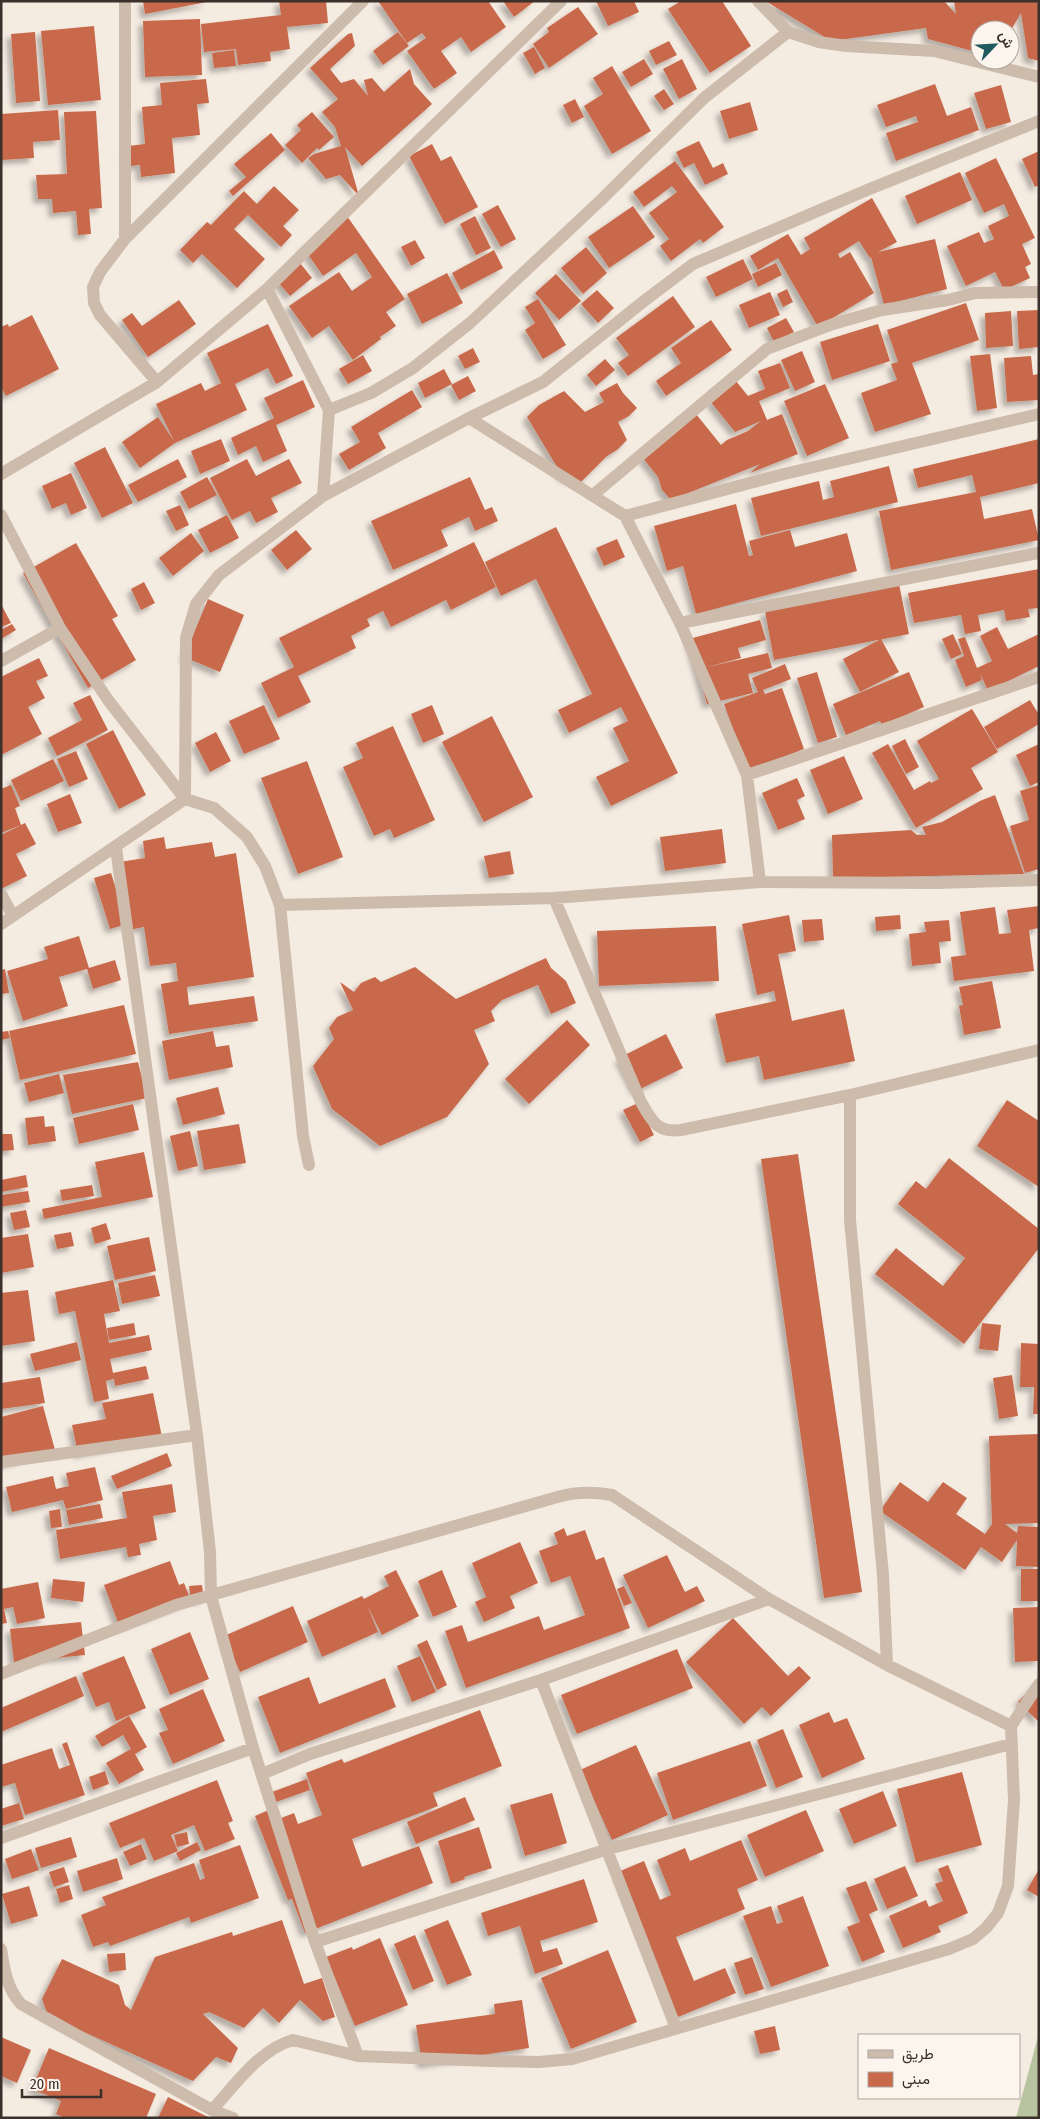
<svg xmlns="http://www.w3.org/2000/svg" width="1040" height="2119" font-family="'Fira Sans Condensed',Vazirmatn,sans-serif">
<defs>
<filter id="shadow"><feDropShadow dx="-4.5" dy="4.5" stdDeviation="2.5" flood-color="#0004"/></filter>
</defs>
<rect width="100%" height="100%" fill="#f4ebe1"/>
<path fill="#b8c4a0" d="M1039,2033V2118H1016Z"/>
<path fill="#c8694b" filter="url(#shadow)" d="M143,1H207V2L145,14Z
M279,1H326L328,23L287,27L290,49L270,52L271,61L238,65L236,49L204,52L201,24L281,15Z
M378,1H488L506,27L471,52L461,37L441,51L457,73L434,89L407,51L426,38L422,33L407,43Z
M503,1H535L514,17Z
M596,1H634L639,12L608,26Z
M681,1H722L751,46L710,73L668,9Z
M944,1L956,14L954,1H1039V61L1028,58L1021,13L1011,30H980V53L928,39L926,28L831,41L767,2Z
M578,7L598,34L549,68L533,44L549,32L547,28Z
M200,19L202,75L145,77L143,21Z
M94,26L101,100L48,105L41,31Z
M35,32L40,101L16,103L11,34Z
M398,32L409,46L383,65L373,51Z
M352,33L355,46L330,69L341,83L354,79L368,96L364,80L372,78L384,92L410,69L414,84L432,104L362,166L345,147L359,196L340,175L326,179L308,158L314,154L341,146L335,127L322,112L338,99L310,68L348,34Z
M669,41L677,55L656,65L649,51Z
M534,47L545,68L535,74L523,53Z
M234,50L236,66L214,68L212,53Z
M644,59L653,74L631,87L622,72Z
M682,59L697,89L679,99L663,69Z
M612,66L651,131L612,154L584,106L603,94L593,78Z
M206,79L209,103L197,104L200,135L172,138L175,173L141,177L140,165L129,166L128,146L145,144L142,107L162,105L160,83Z
M935,84L947,116L971,107L979,130L896,161L886,133L918,122L916,116L886,127L877,105Z
M1001,85L1011,122L986,129L974,93Z
M664,89L674,104L664,110L654,96Z
M575,99L584,117L572,123L563,105Z
M750,102L758,130L729,139L720,111Z
M58,110L60,140L33,142L34,158L1,160V114Z
M96,111L102,208L89,209L91,234L78,235L76,211L53,213L52,199H38L36,175L67,174L64,112Z
M312,112L334,137L319,150L317,148L302,163L285,145L301,130L297,125Z
M271,133L285,150L233,196L229,191L246,177L234,164Z
M699,141L713,168L723,163L728,174L705,185L694,163L684,168L676,152Z
M432,144L441,161L451,156L478,207L445,224L409,156Z
M1039,151V185L1035,187L1022,159Z
M996,158L1035,238L1022,244L1031,264L1025,267L1030,278L1004,290L995,272L966,286L947,246L979,232L984,243L994,239L988,226L1009,216L1004,204L984,213L965,173Z
M675,161L724,227L703,243L700,239L671,261L660,246L669,239L649,213L677,192L672,186L644,207L633,192Z
M960,172L972,200L917,224L905,196Z
M274,186L299,210L283,226L292,235L281,247L248,215L234,229L265,259L237,288L202,254L193,263L180,250L207,222L211,225L244,191L257,204Z
M872,198L897,242L878,252L935,239L947,289L884,305L871,257L870,258L859,241L838,254L840,258L850,252L874,293L818,327L778,258L758,270L750,256L788,234L801,255L810,249L804,238Z
M498,205L516,239L501,247L482,214Z
M633,206L655,237L609,268L588,237Z
M347,216L405,299L386,312L396,326L380,337L381,339L353,360L329,326L312,338L289,306L339,272L352,291L372,277L356,253L323,276L303,247Z
M475,216L491,248L476,255L460,224Z
M415,240L425,258L411,266L401,247Z
M586,247L607,273L583,294L561,268Z
M494,250L503,268L461,290L452,273Z
M743,259L753,279L716,297L706,277Z
M300,263L312,278L290,296L277,281Z
M776,263L782,275L758,287L752,274Z
M447,273L463,303L422,324L407,294Z
M556,274L581,301L559,320L535,293Z
M787,289L793,302L783,307L777,294Z
M597,290L614,308L598,323L581,304Z
M770,292L780,315L749,328L739,305Z
M673,296L695,327L628,376L618,363L629,355L616,338Z
M538,299L566,345L543,359L525,330L535,323L525,307Z
M179,300L196,324L148,357L122,320L132,313L142,326Z
M966,303L979,340L912,363L931,414L875,432L861,393L897,380L891,364L898,362L887,330Z
M1039,310V347L1019,349L1017,311Z
M1011,311L1013,346L986,348L985,313Z
M32,315L59,369L6,396L1,387V327L8,324L9,327Z
M786,318L794,332L774,342L767,328Z
M711,320L732,350L666,396L656,381L681,363L671,348Z
M268,324L293,376L276,384L268,368L235,384L247,410L175,443L140,468L122,442L158,417L174,441L156,404L201,383L205,391L221,383L207,353Z
M878,324L890,361L832,380L820,342Z
M473,348L480,362L465,369L458,356Z
M802,351L815,382L795,391L781,360Z
M990,354L997,408L977,411L970,356Z
M363,355L372,371L348,384L339,369Z
M1031,356L1033,375L1039,374V400L1007,402L1004,358Z
M605,359L615,370L596,386L587,375Z
M780,363L790,388L759,401L767,420L782,414L798,454L750,473L760,464L671,500L662,490L658,477L642,457L696,414L721,445L727,440L748,431L761,421L735,432L710,401L736,381L748,396L765,389L758,371Z
M444,369L452,384L425,398L418,383Z
M468,376L476,391L459,400L451,385Z
M303,380L315,407L276,425L287,451L263,462L256,446L238,455L231,438L274,418L264,398Z
M617,383L623,393L637,408L629,416L618,422L627,440L617,450L607,456L581,482L563,477L527,417L539,405L564,391L585,412L604,402L599,393Z
M825,384L849,438L807,456L784,401Z
M412,390L422,407L378,433L386,448L349,470L339,454L360,442L351,427Z
M221,439L230,461L200,474L191,451Z
M1039,439V483L980,497L984,519L1032,509L1039,540L891,570L879,511L976,492L972,475L918,488L913,469Z
M105,447L133,503L102,518L74,463Z
M178,459L187,477L138,502L128,485Z
M247,459L256,476L289,459L302,483L271,498L278,512L256,523L250,511L232,520L210,478Z
M889,466L898,502L761,536L751,498L819,481L823,500L834,497L830,481Z
M71,473L87,508L71,515L66,503L52,509L42,486Z
M207,477L217,495L189,509L180,492Z
M470,477L485,510L492,507L498,521L475,531L469,517L441,530L448,546L393,570L371,521Z
M736,504L749,556L753,555L749,541L790,530L795,547L847,533L857,571L696,614L683,566L667,571L654,526Z
M180,505L189,525L176,531L166,511Z
M227,515L239,538L210,553L198,530Z
M556,527L678,773L611,806L596,777L629,761L613,728L628,721L621,707L569,733L558,710L592,694L536,579L501,596L485,562Z
M296,530L312,549L287,570L271,550Z
M191,533L204,551L173,576L159,558Z
M617,539L625,557L604,566L596,548Z
M474,542L496,587L451,610L446,600L391,627L383,611L367,619L370,626L351,636L356,648L298,676L311,702L278,718L261,683L294,667L279,638Z
M76,543L118,616L112,619L136,660L88,688L23,573Z
M1039,569V608L1028,609L1030,617L1006,621L1004,610L978,615L981,631L965,634L961,615L914,623L908,593Z
M144,582L155,603L141,610L131,589Z
M899,584L909,634L774,660L765,611Z
M208,599L244,615L220,672L184,657Z
M1,604L11,623L1,627Z
M760,620L766,640L738,648L741,658L703,668L768,653L772,668L748,674L753,693L707,704L689,639Z
M12,624L16,630L1,639V630Z
M997,627L1008,649L1039,634V666L988,691L980,673L982,680L966,687L955,660L964,656L958,639L965,637L977,668L992,661L980,636Z
M953,634L962,654L951,659L942,639Z
M881,639L899,672L860,692L843,659Z
M39,658L48,676L36,681L45,698L28,707L42,734L1,755V677Z
M785,664L791,679L763,690L765,694L782,688L804,749L748,770L724,704L758,692L752,678Z
M817,672L837,737L818,743L797,678Z
M909,672L924,707L882,725L880,721L846,735L833,704Z
M90,695L108,730L57,756L48,738L82,720L73,703Z
M1030,700L1039,715V724L997,749L984,727Z
M264,705L280,739L244,754L229,721Z
M432,705L444,734L423,743L411,714Z
M972,709L998,752L971,768L983,789L916,828L872,753L888,744L914,790L930,781L931,783L939,779L917,741Z
M492,716L533,797L484,822L442,742Z
M393,726L435,820L394,838L390,829L374,836L343,767L363,758L356,743Z
M113,730L146,795L119,809L86,744Z
M216,732L231,761L210,772L195,743Z
M905,739L919,767L906,774L892,746Z
M1039,744V782L1030,786L1016,755Z
M76,751L88,779L69,787L57,759Z
M844,756L863,799L828,814L810,770Z
M53,759L64,781L21,801L11,780Z
M307,761L343,857L298,874L261,778Z
M797,778L805,796L797,800L805,819L778,830L762,793Z
M11,785L20,806L15,808L21,825L1,833V789Z
M1039,785V869L1025,873L1010,826L1029,820L1020,791Z
M70,794L82,823L58,832L47,804Z
M995,795L1024,874L833,878L832,835L911,830L917,835H926L922,827L942,822L980,801Z
M25,823L36,844L16,854L27,876L1,889V835Z
M722,829L726,863L665,871L660,837Z
M164,837L166,849L212,842L215,857L236,853L254,977L187,987L189,1005L254,996L258,1021L169,1034L161,984L178,981L176,963L150,966L144,927L129,930L120,862L145,858L143,841Z
M510,851L514,874L489,878L484,856Z
M111,873L127,924L110,929L94,878Z
M1039,906V928L1029,930L1034,971L954,981L951,957L966,955L960,912L995,907L999,934L1011,933L1007,910Z
M789,915L796,951L778,954L792,1021L844,1009L855,1061L764,1080L759,1056L726,1063L715,1014L776,1001L774,991L757,995L742,924Z
M900,915L901,929L876,931L875,917Z
M822,919L824,940L804,942L802,920Z
M949,920L951,941L939,942L941,963L912,966L909,934L926,932L924,922Z
M716,926L719,981L599,986L597,931Z
M79,936L89,968L115,960L121,980L93,989L87,969L59,977L68,1006L23,1021L7,971L48,959L44,947Z
M546,958L551,968L566,981L576,1003L551,1014L538,985L502,1000L491,1011L495,1021L474,1030L489,1064L447,1117L380,1146L332,1109L313,1066L334,1039L329,1028L337,1017L353,1010L340,982L354,992L361,983L375,977L381,982L415,967L456,999Z
M5,969L9,993L1,994V970Z
M992,981L1001,1028L964,1035L959,1006L963,1005L959,987Z
M124,1005L136,1054L20,1080L9,1031Z
M567,1020L590,1045L529,1104L505,1079Z
M8,1031L10,1038L1,1040V1032Z
M213,1031L216,1047L229,1045L233,1067L169,1080L162,1041Z
M666,1034L683,1068L636,1091L619,1058Z
M138,1062L147,1098L72,1114L63,1075Z
M59,1074L64,1093L29,1102L24,1083Z
M218,1087L225,1114L183,1125L176,1098Z
M1007,1100L1039,1121V1187L977,1146Z
M638,1103L654,1135L640,1142L623,1110Z
M133,1104L139,1130L79,1144L73,1118Z
M44,1116L45,1127L54,1126L56,1141L28,1145L25,1118Z
M239,1124L246,1163L204,1170L197,1131Z
M190,1131L198,1166L178,1171L170,1136Z
M1,1134H12L14,1150L1,1151Z
M144,1152L153,1197L44,1219L42,1209L102,1197L95,1162Z
M798,1154L862,1592L824,1598L761,1159Z
M949,1158L1039,1229V1248L964,1344L875,1274L896,1248L943,1286L965,1258L898,1204L916,1181L926,1189Z
M26,1175L28,1187L1,1192V1180Z
M92,1185L94,1196L62,1201L60,1190Z
M28,1191L30,1202L1,1207V1195Z
M26,1210L30,1227L14,1230L10,1213Z
M106,1223L111,1239L95,1244L91,1228Z
M71,1232L74,1246L57,1249L54,1235Z
M28,1234L34,1267L1,1273V1238Z
M149,1237L156,1271L115,1280L107,1246Z
M155,1275L160,1296L122,1304L118,1283Z
M113,1280L120,1311L104,1314L109,1343L149,1335L152,1350L110,1359L113,1373L146,1366L149,1379L115,1386L114,1379L106,1381L109,1399L94,1402L75,1311L59,1314L55,1292Z
M28,1290L35,1341L1,1346V1293Z
M134,1323L136,1335L109,1340L107,1328Z
M982,1323L1001,1325L998,1351L979,1349Z
M77,1342L81,1360L35,1371L30,1354Z
M1021,1343L1039,1344V1414H1033L1034,1387H1020Z
M1012,1375L1018,1416L999,1419L993,1378Z
M40,1377L45,1403L1,1409V1383Z
M153,1393L162,1437L78,1454L72,1425L106,1419L102,1403Z
M43,1406L55,1450L1,1465V1417Z
M1039,1434V1523L1005,1524L1017,1533L1018,1526L1039,1527V1567L1016,1566L1017,1540L1002,1562L981,1547L965,1570L880,1511L900,1482L928,1502L943,1482L967,1498L956,1514L985,1534L992,1524L989,1436Z
M167,1453L172,1466L117,1489L111,1476Z
M95,1467L103,1500L66,1509L63,1500L12,1512L6,1487L53,1476L56,1489L69,1486L66,1473Z
M172,1484L176,1512L153,1516L157,1540L139,1544L141,1555L128,1557L126,1547L60,1559L56,1530L127,1518L122,1492Z
M100,1504L103,1518L69,1525L66,1510Z
M60,1509L62,1527L51,1528L49,1511Z
M564,1528L567,1536L585,1530L596,1560L604,1557L630,1628L466,1688L445,1631L462,1625L468,1642L539,1616L544,1630L585,1615L570,1576L551,1583L539,1551L558,1544L554,1533Z
M520,1542L538,1583L510,1596L515,1608L484,1622L475,1602L486,1597L472,1563Z
M667,1555L685,1592L697,1586L705,1601L648,1628L623,1575Z
M170,1561L179,1585L184,1583L191,1601L120,1628L104,1585Z
M1021,1569H1039V1601H1021Z
M396,1570L419,1616L382,1635L367,1605L378,1632L322,1657L307,1621L362,1596L364,1599L389,1586L384,1576Z
M442,1570L457,1607L433,1617L418,1581Z
M53,1579L85,1582L83,1602L51,1598Z
M38,1582L45,1618L17,1624L13,1607L4,1609L7,1623L1,1624V1589Z
M202,1585L204,1599L191,1600L189,1586Z
M624,1586L632,1603L624,1606L617,1589Z
M293,1606L308,1642L240,1672L224,1636Z
M1039,1607V1661L1015,1662L1013,1608Z
M733,1618L788,1676L799,1666L811,1678L771,1716L762,1707L744,1724L686,1662Z
M81,1622L85,1655L14,1662L10,1629Z
M190,1632L209,1679L170,1695L151,1649Z
M427,1640L447,1685L437,1690L417,1645Z
M677,1649L693,1688L577,1734L561,1695Z
M124,1656L146,1708L116,1721L109,1702L96,1707L82,1673Z
M420,1656L436,1692L412,1702L397,1666Z
M76,1676L84,1696L1,1732V1708Z
M309,1677L319,1704L385,1678L396,1707L280,1753L258,1697Z
M1039,1680V1722L1018,1702Z
M203,1689L225,1741L173,1764L159,1733L168,1730L159,1709Z
M480,1710L502,1766L433,1793L438,1806L352,1839L362,1867L419,1846L433,1883L305,1933L292,1899L288,1900L255,1816L271,1809L276,1820L294,1813L298,1824L322,1815L306,1773L342,1759L344,1763Z
M829,1712L834,1723L847,1718L865,1759L822,1778L799,1725Z
M129,1716L147,1747L135,1754L144,1770L119,1784L106,1763L131,1749L123,1735L102,1747L95,1736Z
M783,1729L803,1777L776,1788L757,1740Z
M750,1741L767,1786L673,1820L657,1773Z
M67,1742L85,1795L25,1815L15,1783L1,1787V1765L52,1748L59,1769L70,1765L62,1744Z
M636,1745L668,1815L612,1840L580,1770Z
M105,1771L109,1784L93,1790L89,1777Z
M962,1772L982,1845L916,1863L897,1789Z
M307,1779L310,1790L276,1802L272,1792Z
M217,1780L233,1821L228,1823L235,1839L205,1851L194,1825L171,1835L178,1851L154,1861L144,1838L120,1848L109,1823Z
M883,1791L897,1826L854,1844L839,1809Z
M552,1793L567,1843L525,1856L510,1805Z
M465,1797L475,1820L416,1844L407,1822Z
M19,1803L24,1819L1,1826V1809Z
M806,1810L824,1851L765,1877L747,1835Z
M479,1827L492,1868L464,1877L465,1879L451,1884L438,1841Z
M187,1832L189,1844L177,1847L174,1835Z
M71,1837L77,1857L41,1868L35,1848Z
M741,1840L758,1880L737,1889L745,1909L676,1937L694,1981L725,1968L736,1993L678,2017L618,1872L644,1861L660,1900L671,1895L657,1860L685,1848L690,1861Z
M197,1842L201,1850L180,1861L176,1853Z
M141,1844L147,1859L130,1866L123,1852Z
M240,1845L259,1898L191,1923L189,1917L110,1946L108,1942L93,1947L81,1915L106,1905L102,1897L194,1863L200,1880L205,1878L199,1860Z
M31,1849L39,1870L12,1879L5,1859Z
M117,1858L123,1879L83,1892L77,1871Z
M948,1865L968,1913L938,1926L941,1932L903,1948L889,1916L926,1900L929,1907L943,1901L935,1884L943,1881L938,1869Z
M905,1866L918,1896L887,1909L874,1879Z
M64,1867L69,1882L54,1887L49,1872Z
M1039,1869V1897L1027,1890Z
M584,1879L598,1922L540,1941L543,1952L557,1948L563,1964L535,1974L520,1926L488,1936L481,1913Z
M866,1881L878,1910L869,1914L885,1952L862,1962L847,1927L860,1922L846,1888Z
M69,1885L73,1899L60,1903L56,1889Z
M29,1886L38,1916L11,1924L2,1894Z
M803,1896L829,1966L771,1987L743,1916L771,1906L777,1924L783,1922L777,1906Z
M282,1920L304,1984L322,1978L335,2017L323,2021L300,2000L279,2023L263,2008L244,2028L209,2012L203,2014L238,2048L231,2063L216,2057L193,2081L48,2016L42,1999L62,1959L119,1985L125,2005L131,2010L155,1957L232,1932L233,1936Z
M448,1920L472,1975L447,1985L424,1930Z
M415,1935L434,1981L413,1990L394,1944Z
M380,1938L408,2005L355,2026L326,1957L352,1947L353,1950Z
M608,1950L637,2022L571,2049L541,1978Z
M125,1953L126,1970L109,1972L107,1954Z
M752,1957L764,1989L745,1995L734,1963Z
M522,2000L529,2048L422,2064L416,2025L495,2014L494,2004Z
M775,2026L780,2050L760,2054L754,2031Z
M1,2037L31,2050L17,2083L1,2076Z
M49,2048L156,2094L146,2118H65L56,2114L61,2101L32,2089Z
M168,2097L210,2118H158Z"/>
<g fill="none" stroke-linecap="round" stroke-linejoin="round">
<path stroke="#cdbbac" stroke-width="12" d="M125,1V239L100,272L93,287L94,303L100,315L157,382
M758,1L788,32L819,42L846,46L934,51L1039,77
M125,239L363,1
M267,289L329,410L323,496
M329,410L371,393L413,368L470,323L601,200L704,98L788,32
M469,418L625,516L680,623L747,775L760,882
M1,474L157,382L267,289L561,1
M593,495L767,349L833,324L882,310L948,300L975,293L1039,292
M1,515L60,628L108,700L185,799L214,808L247,837L265,866L280,905L303,1136L309,1165
M625,516L784,474L1039,414
M680,623L1038,553
M1,661L60,628
M747,775L1039,677
M116,848L197,1435L210,1552L211,1596L253,1748L315,1942L358,2056
M1,894L13,916
M554,898L641,1102C652,1121 657,1133 681,1130L850,1095
M280,905L554,898L760,882L937,883L1039,880
M1,924L185,799L186,638L196,604L219,575L323,496L469,418L543,382L644,301L693,264L867,190L1039,121
M1,1462L197,1435
M887,1665L883,1575L850,1220V1095L1039,1050
M1,1674L176,1605L533,1504C564,1495 579,1489 612,1495L769,1599L887,1665L1011,1726L1014,1800L1008,1886L998,1913L986,1928L973,1939L949,1949L572,2059L539,2062L491,2061L358,2056L293,2040C260,2049 235,2085 212,2110L21,2004C7,1989 4,1969 1,1949
M541,1680L676,2028
M1011,1726L1039,1684
M262,1774L310,1754L541,1680L769,1599
M1,1838L253,1748
M315,1942L608,1849L1011,1744
M212,2110L233,2118"/>
</g>
<rect width="1040" height="2119" fill="none" stroke="#3b302b" stroke-width="5"/>
<rect x="858" y="2034" width="162" height="65" fill="#fbf5ee" stroke="#aea6a0"/>
<rect x="868" y="2050" width="25" height="8" fill="#cdbbac" stroke="#aea6a0"/>
<text x="902" y="2059" font-size="15" fill="#3b302b">طريق</text>
<rect x="868" y="2072" width="25" height="15" fill="#c8694b" stroke="#aea6a0"/>
<text x="902" y="2084" font-size="15" fill="#3b302b">مبنى</text>
<g transform="translate(995 45) rotate(65)"><circle r="24" fill="#fbf5ee" stroke="#aea6a0"/>
<path d="M0-4L9 19L0 12L-9 19Z" fill="#1f5a5e"/>
<text y="-8" font-size="14" font-weight="bold" text-anchor="middle" fill="#3b302b">ش</text>
</g>
<path d="M22 2089v8h79v-8" fill="none" stroke="#3b302b" stroke-width="2.5"/>
<text x="30" y="2089" font-size="15" fill="#3b302b" stroke="#fbf5ee" stroke-width="4" paint-order="stroke">20 m</text>
</svg>
